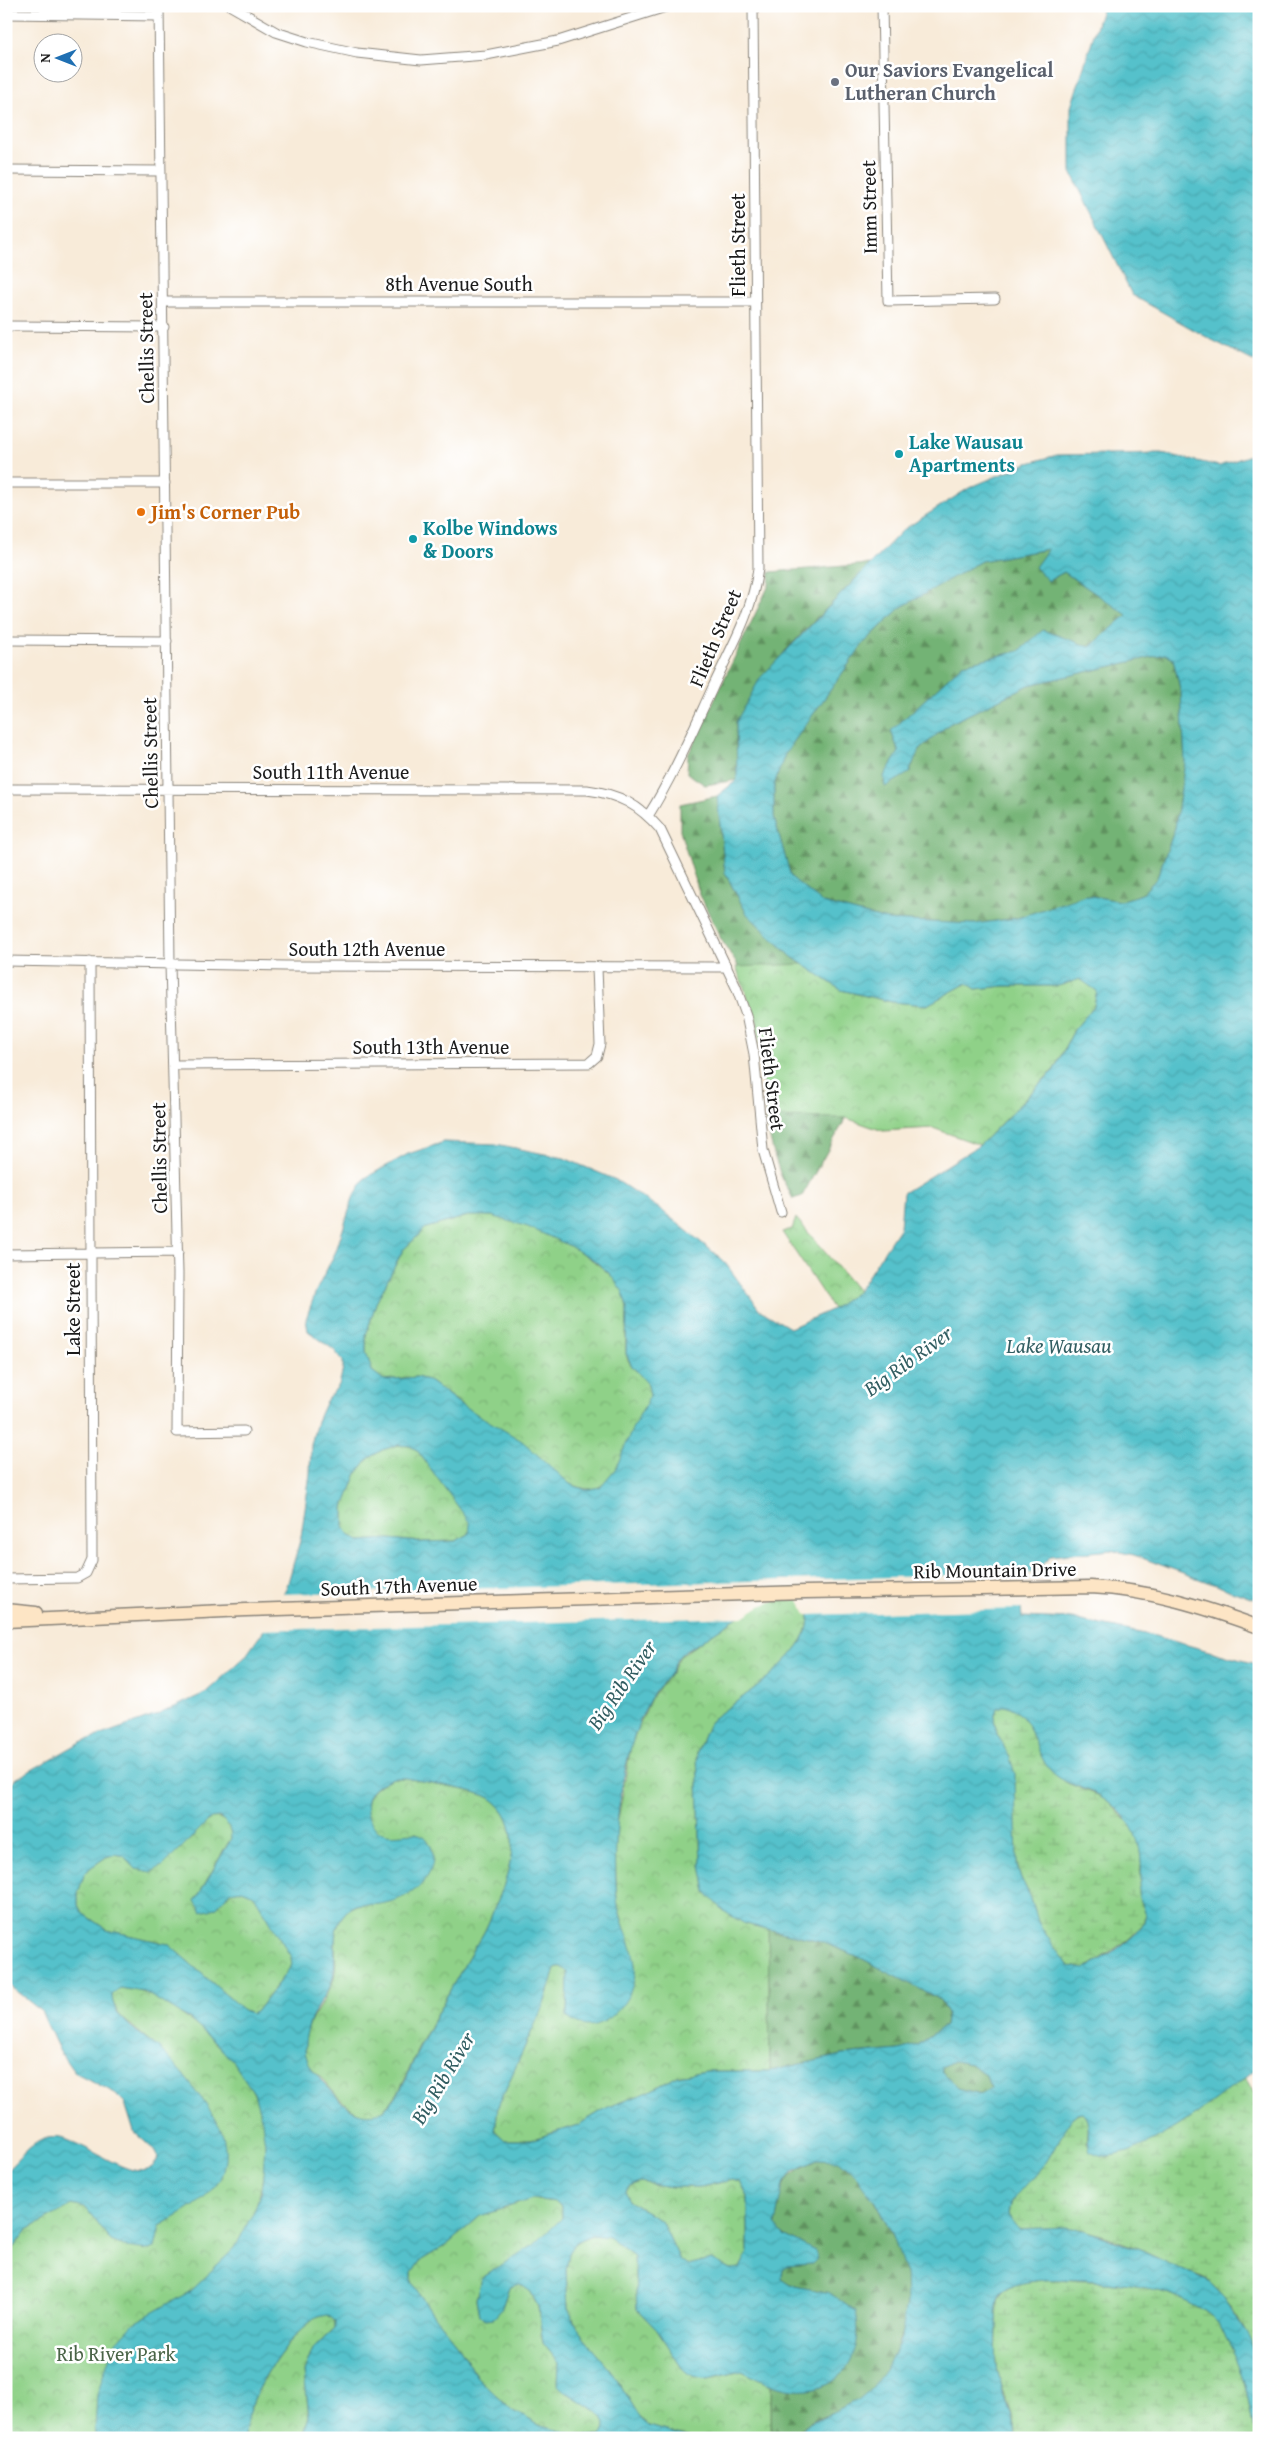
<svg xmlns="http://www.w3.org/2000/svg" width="1265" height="2444" font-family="'Gentium Book Plus',serif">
<defs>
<pattern id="forest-firs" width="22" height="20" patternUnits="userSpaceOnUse" patternTransform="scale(1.25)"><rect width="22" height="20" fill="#73b374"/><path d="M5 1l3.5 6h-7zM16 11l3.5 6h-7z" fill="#5e915e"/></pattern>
<pattern id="wetland-marsh" width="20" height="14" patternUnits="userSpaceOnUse" patternTransform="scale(1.25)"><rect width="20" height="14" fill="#8fd188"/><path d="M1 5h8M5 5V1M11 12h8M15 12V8" fill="none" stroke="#7bb375"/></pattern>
<pattern id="park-crowns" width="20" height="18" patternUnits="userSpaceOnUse" patternTransform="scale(1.25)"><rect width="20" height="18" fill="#8fd188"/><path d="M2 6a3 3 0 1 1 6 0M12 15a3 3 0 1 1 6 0" fill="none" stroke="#7bb375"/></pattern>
<pattern id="water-waves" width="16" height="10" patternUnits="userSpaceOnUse" patternTransform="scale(1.25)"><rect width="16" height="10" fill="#54c1cb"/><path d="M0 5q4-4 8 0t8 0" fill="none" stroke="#49a5ae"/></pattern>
</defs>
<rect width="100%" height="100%" fill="#fff"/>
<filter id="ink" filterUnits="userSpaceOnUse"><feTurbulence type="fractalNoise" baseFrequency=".02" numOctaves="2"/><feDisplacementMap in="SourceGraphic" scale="10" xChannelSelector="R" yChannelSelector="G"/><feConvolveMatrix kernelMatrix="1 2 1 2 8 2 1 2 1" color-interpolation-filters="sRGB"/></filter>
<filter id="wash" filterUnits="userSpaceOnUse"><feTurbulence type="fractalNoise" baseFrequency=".0096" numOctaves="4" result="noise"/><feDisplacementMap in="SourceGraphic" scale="20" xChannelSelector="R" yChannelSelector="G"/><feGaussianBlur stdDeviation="1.12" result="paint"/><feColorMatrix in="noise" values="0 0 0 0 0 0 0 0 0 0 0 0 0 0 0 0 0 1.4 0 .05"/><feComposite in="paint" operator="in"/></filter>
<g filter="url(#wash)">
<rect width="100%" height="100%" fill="#f8ebd9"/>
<path fill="url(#forest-firs)" stroke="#486848" d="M1049,549L1048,581L1064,572L1128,615L1090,647L1043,631L1019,651L963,664L891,731L899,752L884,776L909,773L919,750L949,724L1029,685L1165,654L1173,659L1181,693L1185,762L1175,828L1157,878L1142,894L1120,901L1086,895L1017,918L974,924L887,920L823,903L791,878L774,817V785L785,754L863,644L900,608L981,561Z
M870,564L785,651L736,722L737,780L705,785L687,773L688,755L769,585L770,572Z
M717,796L725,873L747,914L792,957L841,990L846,1118L802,1196L793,1199C788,1189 781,1178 778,1167C762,1121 759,1065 770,1017L721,939L700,895L680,831V804Z
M768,1929L817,1940L857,1956L939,1999L947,2013L945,2025L917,2045L898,2050L842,2055L770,2071Z
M953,2061L970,2064L986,2074L990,2089L982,2094L958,2088L942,2072V2067Z
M816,2160C822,2160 833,2158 839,2161C854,2166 874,2200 881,2214C891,2232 902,2253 906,2273C914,2315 894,2375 859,2400C843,2411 822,2413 807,2424C802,2427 798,2433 794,2438H771V2385L794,2390L830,2293L790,2285L780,2279L782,2269L786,2266L812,2264L815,2251L784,2235L775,2224C783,2185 778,2178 816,2160Z"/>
<path fill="url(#wetland-marsh)" stroke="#567652" d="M1005,1705L1015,1708L1024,1719L1067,1783L1105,1798L1134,1828L1141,1848V1880L1138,1892L1146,1916L1144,1923L1129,1939L1085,1969L1069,1966L1056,1950L1038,1922L1031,1898L1021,1878L1017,1866L1010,1758L997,1734L994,1718L997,1709Z
M1245,2077L1259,2102V2369C1250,2339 1236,2305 1211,2284C1203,2277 1190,2274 1180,2269C1145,2252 1106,2232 1067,2228C1053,2226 1020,2235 1012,2223C1000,2204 1033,2177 1044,2164C1055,2151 1065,2116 1082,2113C1091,2121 1088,2132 1087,2143L1106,2157C1160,2146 1202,2109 1245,2077Z
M1050,2279C1099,2281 1180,2282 1216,2321C1220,2325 1222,2332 1225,2337C1244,2370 1248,2394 1254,2431L1259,2429V2438H1017L1012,2416L998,2373L996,2357L998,2300L1003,2292L1018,2283Z"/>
<path fill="url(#park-crowns)" stroke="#567652" d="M803,964L841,990L891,1002L927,1005L967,983L976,989L1004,986H1058L1080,979L1097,990L1094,1006L1074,1030L1054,1069L980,1145L933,1128L883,1131L846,1118L767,1117L757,1021L736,967Z
M468,1216C475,1216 483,1215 491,1216C526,1220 608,1259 623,1292C631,1311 624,1333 626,1353C628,1370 650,1377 650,1394C650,1402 642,1412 638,1418C630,1434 625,1451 617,1467C614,1473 605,1484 599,1487C589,1492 580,1487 570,1484L428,1380L416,1377L384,1380L372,1371L366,1352V1335L376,1303L403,1250L426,1228Z
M796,1218L858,1291L833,1309L782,1232L792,1229Z
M398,1445L410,1446L417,1450L471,1523L469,1534L456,1541L421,1542L389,1539L359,1541L349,1535L344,1527V1507L357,1473L368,1459L382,1450Z
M784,1594L801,1598C805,1605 809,1611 809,1619C809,1654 741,1698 715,1717L708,1725L697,1753L701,1865L706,1892L745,1924L768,1929L770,2071H706L678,2076L646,2093L610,2106L578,2125L530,2140H505L495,2131L498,2106L544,2004L555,1969L562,1967L568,1972L567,2017L635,1966L617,1902L615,1854L617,1825L631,1745L651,1698L671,1673L680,1656L758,1603Z
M393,1778H405C422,1781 479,1791 490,1798C528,1823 509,1876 494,1909C489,1922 484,1935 475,1946C456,1980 436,2014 418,2049C408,2070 403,2092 385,2108C363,2129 337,2096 324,2081C317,2074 308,2067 306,2057C299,2027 322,2008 332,1984C342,1960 326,1932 346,1912C356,1902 365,1904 378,1904L417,1833C406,1834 393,1838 382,1833C370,1828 362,1809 369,1796C374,1787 384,1782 393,1778Z
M211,1817C225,1817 231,1825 231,1838L195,1901L216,1908L230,1892L242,1890L255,1895L291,1957L292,1965L256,2012L251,2014L242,2009L168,1944L107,1930L82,1913L78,1905V1893L84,1875L90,1868L106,1857L115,1854L124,1856L136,1869L164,1865Z
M120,1988C127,1989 135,1990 142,1992C159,1997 189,2019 203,2031C222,2048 241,2069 253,2092C276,2135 264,2211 235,2248C230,2255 222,2260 216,2266L213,2438H6V2257L27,2230L72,2205L86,2208L111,2241L149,2250L154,2248L160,2226L195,2205L191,2085L164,2053L121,2017L112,2001V1995Z
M732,2180L740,2182L748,2196V2252L740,2268L730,2269L712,2259L688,2265L680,2260L661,2220L628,2201L626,2190L629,2186L640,2182L672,2187H700Z
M532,2199L556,2202L562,2207V2217L536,2243L481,2278L476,2299L479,2315L486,2319L501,2310L509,2287L520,2284L531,2292L538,2307L543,2343L559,2363L558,2385C570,2400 619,2413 601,2435L581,2436L541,2426L513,2411L477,2377L460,2348L435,2317L412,2283V2273L420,2261L448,2244L480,2216Z
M592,2235L608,2236L634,2256L637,2309L657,2330L684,2371L708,2379L742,2371L771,2385V2438H691L649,2426L641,2419L612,2371L583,2337L568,2309L566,2270L569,2253L576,2242Z
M329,2314L335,2321V2328L313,2349L304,2372L309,2416L303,2438H244C244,2402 285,2339 314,2319C317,2316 324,2316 329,2314Z"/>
<path fill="url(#water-waves)" stroke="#386e74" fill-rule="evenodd" d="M1103,6H1259V364L1210,339L1132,295L1071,172V107Z
M1259,406V1601L1134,1555L1110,1550L1051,1556L1036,1571L1018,1578L1022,1617L1072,1619L1155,1636L1259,1665V2067C1221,2095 1155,2152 1108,2156C1102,2157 1095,2153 1090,2151C1085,2138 1093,2122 1082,2113L1077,2114L1070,2121L1047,2161L1012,2201L1009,2215L1013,2224L1020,2229L1064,2227L1084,2230L1140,2250L1210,2283L1225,2298L1251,2341L1259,2369V2431H1254C1248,2395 1244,2371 1225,2338C1223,2333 1220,2326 1216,2321C1203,2306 1175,2295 1156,2290C1130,2283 1006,2266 998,2300C996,2307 998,2316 997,2323C997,2339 995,2356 998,2372C1003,2394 1012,2415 1017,2438H794L807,2424L858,2400L871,2389L888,2366L901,2338L907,2302L906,2274L892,2234L875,2202L855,2175L839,2161L816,2160L793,2171L783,2185L775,2224L784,2235L815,2251L818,2258L812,2264L786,2266L782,2269L781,2279L790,2285L830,2293L856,2312C865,2356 841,2395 793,2390C774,2388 759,2379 742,2371L708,2379L693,2376L684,2371L657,2330L637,2309L634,2256L608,2237L592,2235L576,2242L569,2253L566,2270L568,2309L583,2337L612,2371L641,2419L649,2426L691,2438H303L309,2416L304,2372L313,2349L335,2328V2321L328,2315C324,2316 317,2316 314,2319C284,2340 244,2402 244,2438H97L95,2430L97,2394L113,2346L134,2323L189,2292L235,2248L255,2209L262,2189L265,2145L262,2121L254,2093L233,2062L215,2042L188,2018L144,1992L120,1988L112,1995C112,2021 148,2037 164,2053C178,2067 214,2112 221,2130C228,2148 227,2173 214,2188C200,2205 179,2215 160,2226L155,2248L149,2250L126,2247L111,2241L86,2208L72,2205L27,2230L6,2257V2171C18,2160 32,2141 48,2138C81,2131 142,2198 158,2158L153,2149L134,2132L125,2103L115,2093L74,2072L60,2052L41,2011L6,1983V1788L14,1780L81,1742L157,1715L205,1693L245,1657L271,1620L287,1586L301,1537L310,1473L311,1445L317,1421L326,1401L339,1385L343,1369V1361L334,1350L308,1331L306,1319L316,1291L336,1251L353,1198L365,1178L408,1154L444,1142L496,1144L564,1158L616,1180L660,1209L723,1260L760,1310L790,1328L833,1309L858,1291L900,1227L903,1193L980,1145L1054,1070L1074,1030L1094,1006L1097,991L1080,979L1058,986H1004L976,989L967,983L927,1005L892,1002L841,990L792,957L747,914L725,873L717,796L737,780L736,722L760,678L903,530L969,488L1025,464L1057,455L1162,453L1219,466L1256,453L1254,432ZM1048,549L1035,567L1048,581L1064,572L1127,615L1090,647L1043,630L1019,651L963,664L891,731L899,752L884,776L885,787L909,773L919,750L949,724L1029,685L1165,654L1173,659L1181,693L1185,762L1175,828L1157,878L1142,894L1120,901L1086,895L1017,918L974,924L887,920L823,903L791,877L774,817V785L785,754L863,644L900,608L981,561ZM468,1216H492L528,1227L568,1245L595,1261L610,1274L623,1292L627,1308L626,1354L632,1366L648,1384L650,1396L633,1427L616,1468L600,1487L586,1490L570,1484L522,1441L460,1404L428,1380L416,1377L384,1380L372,1371L366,1352V1335L376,1303L403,1250L426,1228ZM398,1445L410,1446L417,1450L470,1523L469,1534L456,1541L421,1542L389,1539L359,1541L349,1535L344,1527V1507L357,1473L368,1459L382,1450ZM784,1594L800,1598C805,1605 809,1611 809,1619C809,1654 741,1698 715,1717L708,1725L697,1753L701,1865L706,1892L725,1912L745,1924L817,1940L857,1956L939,1999L947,2013L945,2025L917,2045L898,2050L842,2055L770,2071H706L678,2076L646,2093L610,2106L578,2125L530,2140H505L495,2131L498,2106L544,2004L555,1969L561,1967L568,1972L567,2017C598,2046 639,1998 635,1965C633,1942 619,1921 617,1899C612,1835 620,1756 650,1699C655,1690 663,1683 669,1675C673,1669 675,1661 680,1655C687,1649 698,1644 705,1639C733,1620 753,1605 784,1594ZM1005,1705C1033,1713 1033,1752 1051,1771C1066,1787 1089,1787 1105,1799C1134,1820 1143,1843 1141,1878C1141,1883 1138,1888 1138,1893C1139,1902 1149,1912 1144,1922C1136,1940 1102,1958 1085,1969L1069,1966L1056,1950L1038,1922L1031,1898L1021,1878L1017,1866L1015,1774L1010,1758L997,1734L994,1718L997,1709ZM393,1778H405C422,1781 479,1791 490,1798C528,1823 509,1876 494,1909C489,1922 484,1935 475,1946C456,1980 436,2014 419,2049C412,2061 409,2076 402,2087C398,2094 389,2107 383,2110C367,2119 350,2111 339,2099C327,2085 307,2070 305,2050C304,2035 311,2017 319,2004C323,1997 330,1990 332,1981C339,1959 328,1931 345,1913C357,1899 365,1906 380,1904C404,1900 431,1886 433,1859C434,1852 430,1841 424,1836C412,1829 396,1838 383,1833C370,1828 362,1808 369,1795C374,1786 384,1782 393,1778ZM219,1817C228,1823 231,1828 231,1839L195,1901L202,1912L216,1908L230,1892L242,1890L254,1895L291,1957L292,1965L256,2012L251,2014L242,2009L168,1944L107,1930L82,1913L78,1905V1893L84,1875L90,1868L106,1857L116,1854L124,1856L136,1869L151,1872L164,1865L211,1818ZM953,2061L970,2064L986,2074L990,2089L981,2094L958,2088L942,2072V2067ZM732,2180L740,2182L748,2196V2252L740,2268L730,2269L712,2259L688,2265L680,2260L661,2220L628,2201L626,2190L629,2186L640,2182L672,2187H700ZM532,2199L556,2202L562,2207V2217L536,2243L481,2278L476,2299L479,2315L486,2319L494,2318L501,2310L509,2287L520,2284L531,2292L538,2307L543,2343L559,2363L558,2385C570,2400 619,2413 601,2435L581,2436L541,2426L513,2411L477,2377L460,2348L435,2317L412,2283V2273L420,2261L448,2244L480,2216Z"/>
<path fill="#f8ebd9" d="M1038,1573L1020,1579L1023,1609L806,1615L799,1600L785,1597L760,1606L743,1617L260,1630L280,1594Z"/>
</g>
<g filter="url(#ink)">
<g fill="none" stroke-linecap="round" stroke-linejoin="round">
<g stroke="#8a847a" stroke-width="11">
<path id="street" d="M159,6L170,964L178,1273L177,1432L244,1431
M231,6L276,32L307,42L357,53L421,60L486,55L558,41L669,6
M882,6L888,301L995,299
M6,14L159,16
M6,170L161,171
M163,302H755
M6,326L164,327
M6,483H165
M6,640L167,641
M6,789L587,790C619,794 639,805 660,829L736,987L746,1015L754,1054L763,1150L781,1212
M648,816C673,776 692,732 712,689C730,649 752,614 758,569L753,6
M6,961L285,966L727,967
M174,1065L589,1063L597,1056L600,1044L597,968
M6,1254L178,1252
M6,1579L77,1578L86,1573L92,1560L90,962"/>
</g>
<g stroke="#8a847a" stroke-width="15">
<path id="secondary" d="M6,1610L36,1613
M6,1621L246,1610L805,1592L1091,1587C1151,1590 1204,1607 1259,1627"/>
</g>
<use href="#street" stroke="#fff" stroke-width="9"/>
<use href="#secondary" stroke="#fde5c5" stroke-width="12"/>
</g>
</g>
<circle fill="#6b7280" stroke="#fff" stroke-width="2" cx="835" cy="82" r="5"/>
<g fill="#0f9aa8" stroke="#fff" stroke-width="2">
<circle cx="899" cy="454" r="5"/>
<circle cx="413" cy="539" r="5"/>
</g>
<circle fill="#e8710a" stroke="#fff" stroke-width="2" cx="141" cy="512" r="5"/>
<g text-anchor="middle" stroke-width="5" stroke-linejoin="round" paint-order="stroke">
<g font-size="20" font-weight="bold" fill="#5b616d" stroke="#fff" text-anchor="start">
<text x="845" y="77">Our Saviors Evangelical<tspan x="845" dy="23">Lutheran Church</tspan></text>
</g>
<g font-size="20" fill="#1c1c1c" stroke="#fff">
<text transform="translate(869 207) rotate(-91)" y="7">Imm Street</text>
<text transform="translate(738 245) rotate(-90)" y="7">Flieth Street</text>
<text x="459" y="291">8th Avenue South</text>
<text transform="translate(146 348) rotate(-91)" y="7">Chellis Street</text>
<text transform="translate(715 638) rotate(-67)" y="7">Flieth Street</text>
<text transform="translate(150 753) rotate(-91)" y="7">Chellis Street</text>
<text x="331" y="779">South 11th Avenue</text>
<text x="367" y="956">South 12th Avenue</text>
<text x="431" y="1054">South 13th Avenue</text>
<text transform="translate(772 1079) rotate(83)" y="7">Flieth Street</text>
<text transform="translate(159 1158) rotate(-91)" y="7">Chellis Street</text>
<text transform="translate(73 1309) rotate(-90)" y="7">Lake Street</text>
<text transform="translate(995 1570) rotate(-1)" y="7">Rib Mountain Drive</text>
<text transform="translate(399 1586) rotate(-2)" y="7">South 17th Avenue</text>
</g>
<g font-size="20" font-weight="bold" fill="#0d838f" stroke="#fff" text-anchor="start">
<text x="909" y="449">Lake Wausau<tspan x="909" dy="23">Apartments</tspan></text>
<text x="423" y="535">Kolbe Windows<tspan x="423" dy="23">&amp; Doors</tspan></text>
</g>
<g font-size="20" font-weight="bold" fill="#c56008" stroke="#fff" text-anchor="start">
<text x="151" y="519">Jim's Corner Pub</text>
</g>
<g font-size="20" fill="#4a6447" stroke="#fff">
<text x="116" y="2361">Rib River Park</text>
</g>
<g font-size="21" font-style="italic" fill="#325e62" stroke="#fff">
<text x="1059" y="1353">Lake Wausau</text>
<text transform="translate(908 1361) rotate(-36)" y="7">Big Rib River</text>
<text transform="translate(622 1685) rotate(-55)" y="7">Big Rib River</text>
<text transform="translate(443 2078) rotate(-59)" y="7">Big Rib River</text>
</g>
</g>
<rect width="1265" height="2444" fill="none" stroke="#fff" stroke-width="25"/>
<g transform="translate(58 58) rotate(270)"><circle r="24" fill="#ffffff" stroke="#a4a4a4"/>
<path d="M0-4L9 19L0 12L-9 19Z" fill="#1f6fb2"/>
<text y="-8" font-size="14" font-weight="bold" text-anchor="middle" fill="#1c1c1c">N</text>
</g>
</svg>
